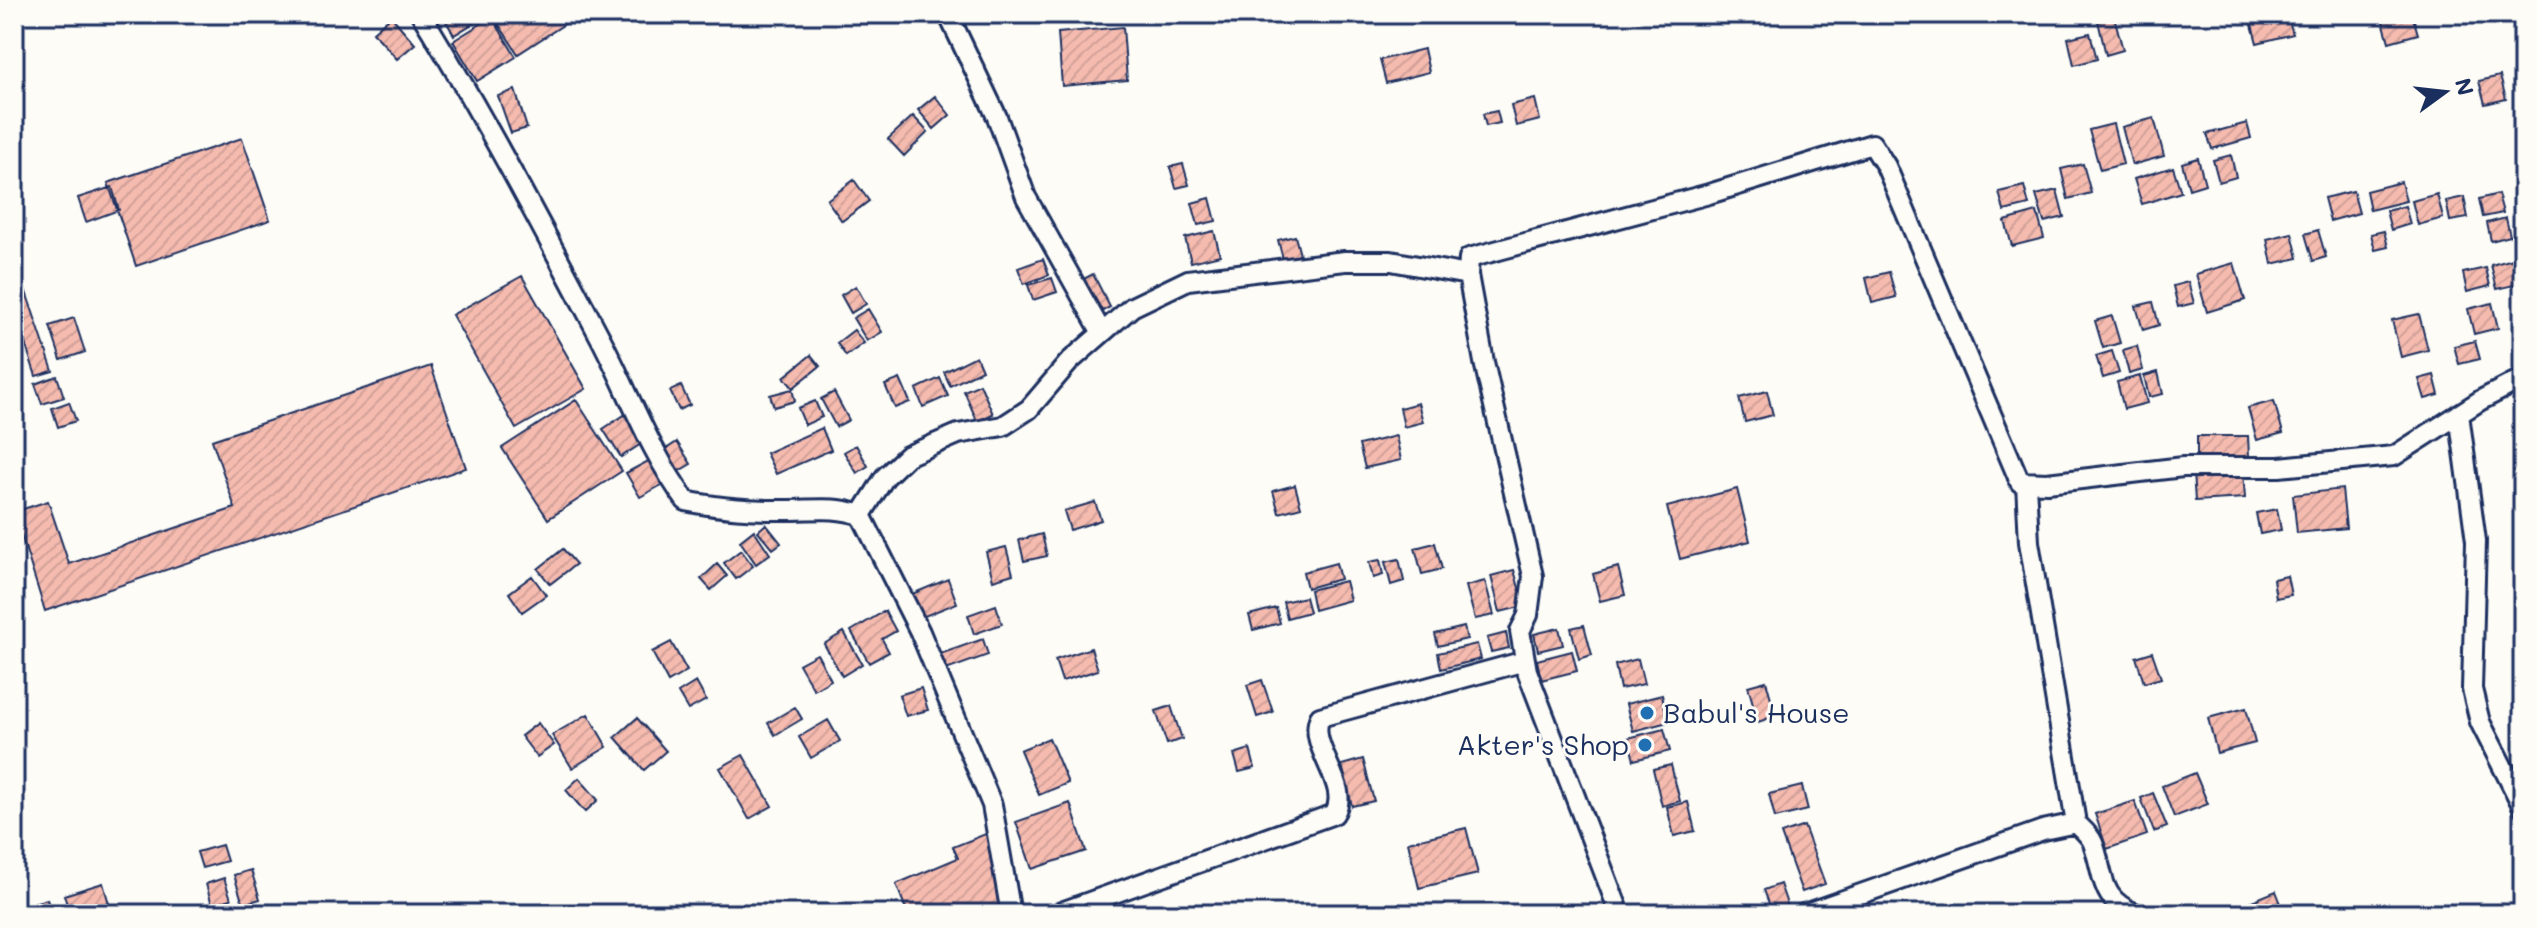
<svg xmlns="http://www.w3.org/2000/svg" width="2537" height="928" font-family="Mali,sans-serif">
<defs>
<pattern id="building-hatch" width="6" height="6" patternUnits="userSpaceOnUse" patternTransform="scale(2)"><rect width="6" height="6" fill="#f6bbaf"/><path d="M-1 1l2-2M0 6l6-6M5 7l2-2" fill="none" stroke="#d2a199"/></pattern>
</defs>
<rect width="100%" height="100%" fill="#fdfcf7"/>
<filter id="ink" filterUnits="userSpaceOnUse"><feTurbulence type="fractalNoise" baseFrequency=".0125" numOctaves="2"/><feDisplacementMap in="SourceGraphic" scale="16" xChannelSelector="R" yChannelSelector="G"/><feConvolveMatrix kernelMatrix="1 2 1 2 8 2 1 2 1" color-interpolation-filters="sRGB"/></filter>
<g filter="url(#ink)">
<path fill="url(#building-hatch)" stroke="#1b2f5e" stroke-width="2" d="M442,14H486L487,15L454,35Z
M492,14H580L518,54Z
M1084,14H1115V21L1085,24Z
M2287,14L2293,34L2257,43L2251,21Z
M2381,14H2412L2418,34L2389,42Z
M391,16L415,44L397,59L373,32Z
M2114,16L2123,50L2106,55L2098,21Z
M492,17L516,57L477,81L453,41Z
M1123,27L1127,80L1062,86L1058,33Z
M2090,33L2097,59L2074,65L2068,38Z
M1424,49L1429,72L1386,83L1380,60Z
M2500,76L2506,99L2485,104L2479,81Z
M515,90L527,128L511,133L498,96Z
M935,96L950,115L934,129L918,110Z
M1535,99L1540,120L1516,126L1511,105Z
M1497,111L1500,123L1486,126L1483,114Z
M913,116L928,132L904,156L888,139Z
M2154,118L2164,156L2132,165L2122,127Z
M2247,123L2251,138L2212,149L2207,134Z
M2113,124L2123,164L2100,170L2089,130Z
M242,138L270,220L136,266L108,183Z
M2231,155L2236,177L2219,182L2213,160Z
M2198,158L2205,184L2189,189L2182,163Z
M1183,164L1189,185L1176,188L1170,167Z
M2083,164L2091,193L2068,199L2061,169Z
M2173,167L2181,192L2142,204L2134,179Z
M854,180L869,201L842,221L827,200Z
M2401,182L2406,201L2370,210L2366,191Z
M2024,186L2029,205L2004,211L1999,192Z
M112,187L119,210L86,222L78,198Z
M2057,190L2064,217L2044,222L2036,195Z
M2353,191L2359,213L2330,221L2324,198Z
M2437,194L2443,218L2418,225L2412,201Z
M2498,194L2503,213L2483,217L2479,199Z
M2464,197L2468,218L2450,221L2446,201Z
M1210,198L1216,221L1198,225L1192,203Z
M2405,206L2410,224L2391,230L2386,211Z
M2037,212L2044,238L2012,246L2005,221Z
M2506,218L2510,236L2491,241L2487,223Z
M2318,230L2326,257L2313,261L2305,234Z
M1214,231L1220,255L1191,262L1185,238Z
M2384,231L2388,247L2375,250L2371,234Z
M2292,233L2298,258L2272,264L2267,239Z
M1295,236L1300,255L1283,259L1278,240Z
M2517,258L2523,283L2497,289L2491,265Z
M1043,259L1049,275L1024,284L1018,268Z
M2234,263L2245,300L2207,312L2196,274Z
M2486,268L2490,286L2467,292L2463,273Z
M1889,272L1896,297L1872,303L1866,278Z
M1093,274L1110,307L1097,314L1080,281Z
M522,276L586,389L516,429L452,315Z
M1052,278L1057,292L1033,300L1028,285Z
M2188,282L2194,303L2178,307L2173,286Z
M856,286L866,304L851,313L841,295Z
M25,289L53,371L36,376L14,310V292Z
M2153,302L2159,325L2143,330L2136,306Z
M2492,303L2498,328L2474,334L2468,309Z
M868,309L882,332L867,341L853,318Z
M2419,314L2428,350L2401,357L2392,320Z
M2112,316L2120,343L2103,348L2095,321Z
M74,318L85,352L61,360L50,326Z
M854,330L864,343L846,356L837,343Z
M2475,341L2480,359L2459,364L2454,346Z
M2137,346L2143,370L2129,374L2123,350Z
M2112,351L2119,373L2103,378L2096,356Z
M811,355L820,366L793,388L784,377Z
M976,356L982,370L950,386L944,372Z
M431,366L466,468L45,611L14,512L48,501L69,564L235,508L212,440Z
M2158,372L2163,394L2149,397L2144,376Z
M2434,375L2439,395L2425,399L2419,379Z
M57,376L64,397L42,404L35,384Z
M2140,376L2147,403L2124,409L2117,382Z
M940,378L948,396L923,407L916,389Z
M900,379L910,402L895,408L885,385Z
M980,384L993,414L977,421L964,391Z
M681,386L690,405L679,410L670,391Z
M792,389L795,401L774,407L770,395Z
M1767,391L1773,415L1745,422L1739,398Z
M834,392L849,420L836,427L821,399Z
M576,400L622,471L548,519L502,448Z
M815,401L822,417L805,425L798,408Z
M2274,401L2283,433L2257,440L2248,408Z
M69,402L76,421L58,427L52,408Z
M1418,403L1423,422L1404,427L1400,408Z
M626,414L644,442L621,457L603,429Z
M822,428L831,450L776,474L766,453Z
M1396,436L1401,460L1365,468L1359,445Z
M2197,436H2248L2249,457H2197Z
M677,442L691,464L674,474L660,453Z
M856,445L868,466L857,473L844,452Z
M652,459L665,483L640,497L626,473Z
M2243,470L2245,498L2195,501L2193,473Z
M1295,485L1301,507L1279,513L1273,491Z
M1737,489L1750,541L1680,559L1667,507Z
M2342,489L2346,528L2297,533L2293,495Z
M1095,502L1101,520L1070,530L1064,511Z
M2277,509L2281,530L2260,534L2256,513Z
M766,524L781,543L773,549L758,531Z
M754,530L770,554L756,564L740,541Z
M1042,534L1047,556L1024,561L1019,540Z
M1435,543L1442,569L1422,574L1415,548Z
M1006,547L1013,574L993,580L986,552Z
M563,549L576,564L550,584L538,569Z
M741,550L753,566L736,579L724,563Z
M1399,559L1404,581L1391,585L1385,562Z
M1380,560L1383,575L1373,578L1369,562Z
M1336,563L1340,579L1307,588L1303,572Z
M717,564L727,576L711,590L701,579Z
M1618,567L1625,595L1600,601L1593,574Z
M1514,570L1524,606L1500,612L1491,576Z
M532,576L546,595L522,612L509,593Z
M2287,576L2291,595L2276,598L2273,579Z
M948,579L957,603L922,617L912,594Z
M1345,581L1350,600L1314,610L1310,590Z
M1485,581L1494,615L1475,619L1466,586Z
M1305,597L1309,612L1287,618L1283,602Z
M996,605L1002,624L974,634L968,615Z
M1276,608L1280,623L1253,630L1249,615Z
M885,611L896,631L882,639L889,652L869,663L851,631Z
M1584,625L1592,655L1579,659L1571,628Z
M1464,627L1467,639L1438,646L1435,634Z
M1559,628L1563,645L1538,651L1534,634Z
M844,632L862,664L842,676L824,644Z
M1506,633L1509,648L1491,652L1487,638Z
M983,639L988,655L946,670L940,654Z
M671,642L687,671L668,682L652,652Z
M1477,644L1481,659L1441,669L1438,653Z
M1091,648L1098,670L1062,681L1055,660Z
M1572,651L1577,671L1541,680L1537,660Z
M2152,652L2161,678L2144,683L2136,657Z
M817,654L831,680L814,690L799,664Z
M1638,659L1644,684L1620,689L1615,665Z
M1262,680L1273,712L1257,717L1247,685Z
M1766,681L1776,716L1758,722L1748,686Z
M696,682L706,700L688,710L678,693Z
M921,688L928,710L906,716L899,695Z
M1662,695L1668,722L1633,731L1626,704Z
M1171,706L1182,739L1167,744L1156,711Z
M795,707L802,719L775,735L768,723Z
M2246,708L2255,743L2217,753L2208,718Z
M588,714L607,747L572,768L552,735Z
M637,718L666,751L644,770L615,737Z
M828,720L840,741L811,758L799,737Z
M538,723L554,745L537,757L521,736Z
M1664,729L1670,751L1634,760L1628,738Z
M1049,738L1068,783L1039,795L1020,750Z
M1250,749L1255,768L1239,772L1234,754Z
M743,755L772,806L749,819L720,768Z
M1363,759L1374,801L1352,806L1342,765Z
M1671,765L1680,801L1662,806L1653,769Z
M2195,773L2208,804L2174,817L2162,786Z
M579,778L598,800L585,812L566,790Z
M1802,786L1808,810L1775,818L1769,794Z
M2153,793L2167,827L2154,832L2141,798Z
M2135,801L2147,835L2107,849L2095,814Z
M1688,802L1695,831L1674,836L1667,807Z
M1070,803L1086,851L1032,869L1016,822Z
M1804,826L1825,884L1802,892L1781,834Z
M1466,828L1478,874L1419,888L1408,842Z
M993,831L1004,880L999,914H908L896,884L958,858L953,847Z
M222,845L227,861L202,868L197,852Z
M251,870L260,899L243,904L234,875Z
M224,878L231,899L212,905L206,884Z
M103,883L112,914H70L64,895Z
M1780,884L1789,910L1773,914L1764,890Z
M2276,891L2285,914H2221Z
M47,899L51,914H22L20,907Z"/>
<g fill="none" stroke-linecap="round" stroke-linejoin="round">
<g stroke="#1b2f5e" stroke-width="24">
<path id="minor" d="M421,14C486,120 543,229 601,339C629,393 650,452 686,501C717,508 749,510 780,510C809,511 833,505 861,515L920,632L992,805L1011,914
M948,14L997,117L1026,197L1102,333
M2459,414L2476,541L2472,689L2480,722L2523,807
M2026,483L2029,542L2076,823
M861,515L885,477L907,456L958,434L1003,426L1029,409L1070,361L1132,307L1188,280L1345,261H1391L1468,275
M1056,914L1334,814C1353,786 1306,746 1320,717L1525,661
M1620,914L1527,671L1520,631L1528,615L1533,576L1484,362L1468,275L1469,258L1709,194L1872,144L1886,166L2020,482L2047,483L2183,467H2279L2394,456L2481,400L2523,378
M1804,914L2043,830L2076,823C2082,829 2090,835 2093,843C2105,875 2098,900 2137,914"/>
</g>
<use href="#minor" stroke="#fdfcf7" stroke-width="18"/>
</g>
</g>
<g fill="#1f6fb2" stroke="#fdfcf7" stroke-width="3">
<circle cx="1647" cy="713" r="8"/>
<circle cx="1645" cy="745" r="8"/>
</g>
<g text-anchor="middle" stroke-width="6" stroke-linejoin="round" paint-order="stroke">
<g font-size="28" fill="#1b2f5e" stroke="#fdfcf7" text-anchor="start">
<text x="1663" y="723">Babul's House</text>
<text x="1629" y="755" text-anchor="end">Akter's Shop</text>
</g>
</g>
<rect width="2537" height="928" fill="none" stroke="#fdfcf7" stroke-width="48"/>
<rect x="24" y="24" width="2489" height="880" fill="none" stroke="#1b2f5e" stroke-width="3" filter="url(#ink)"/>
<g transform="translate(2445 92) rotate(75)" stroke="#fdfcf7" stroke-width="6" paint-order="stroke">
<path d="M0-6L14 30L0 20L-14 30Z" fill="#1b2f5e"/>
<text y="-12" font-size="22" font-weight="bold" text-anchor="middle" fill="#1b2f5e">N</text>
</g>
</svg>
